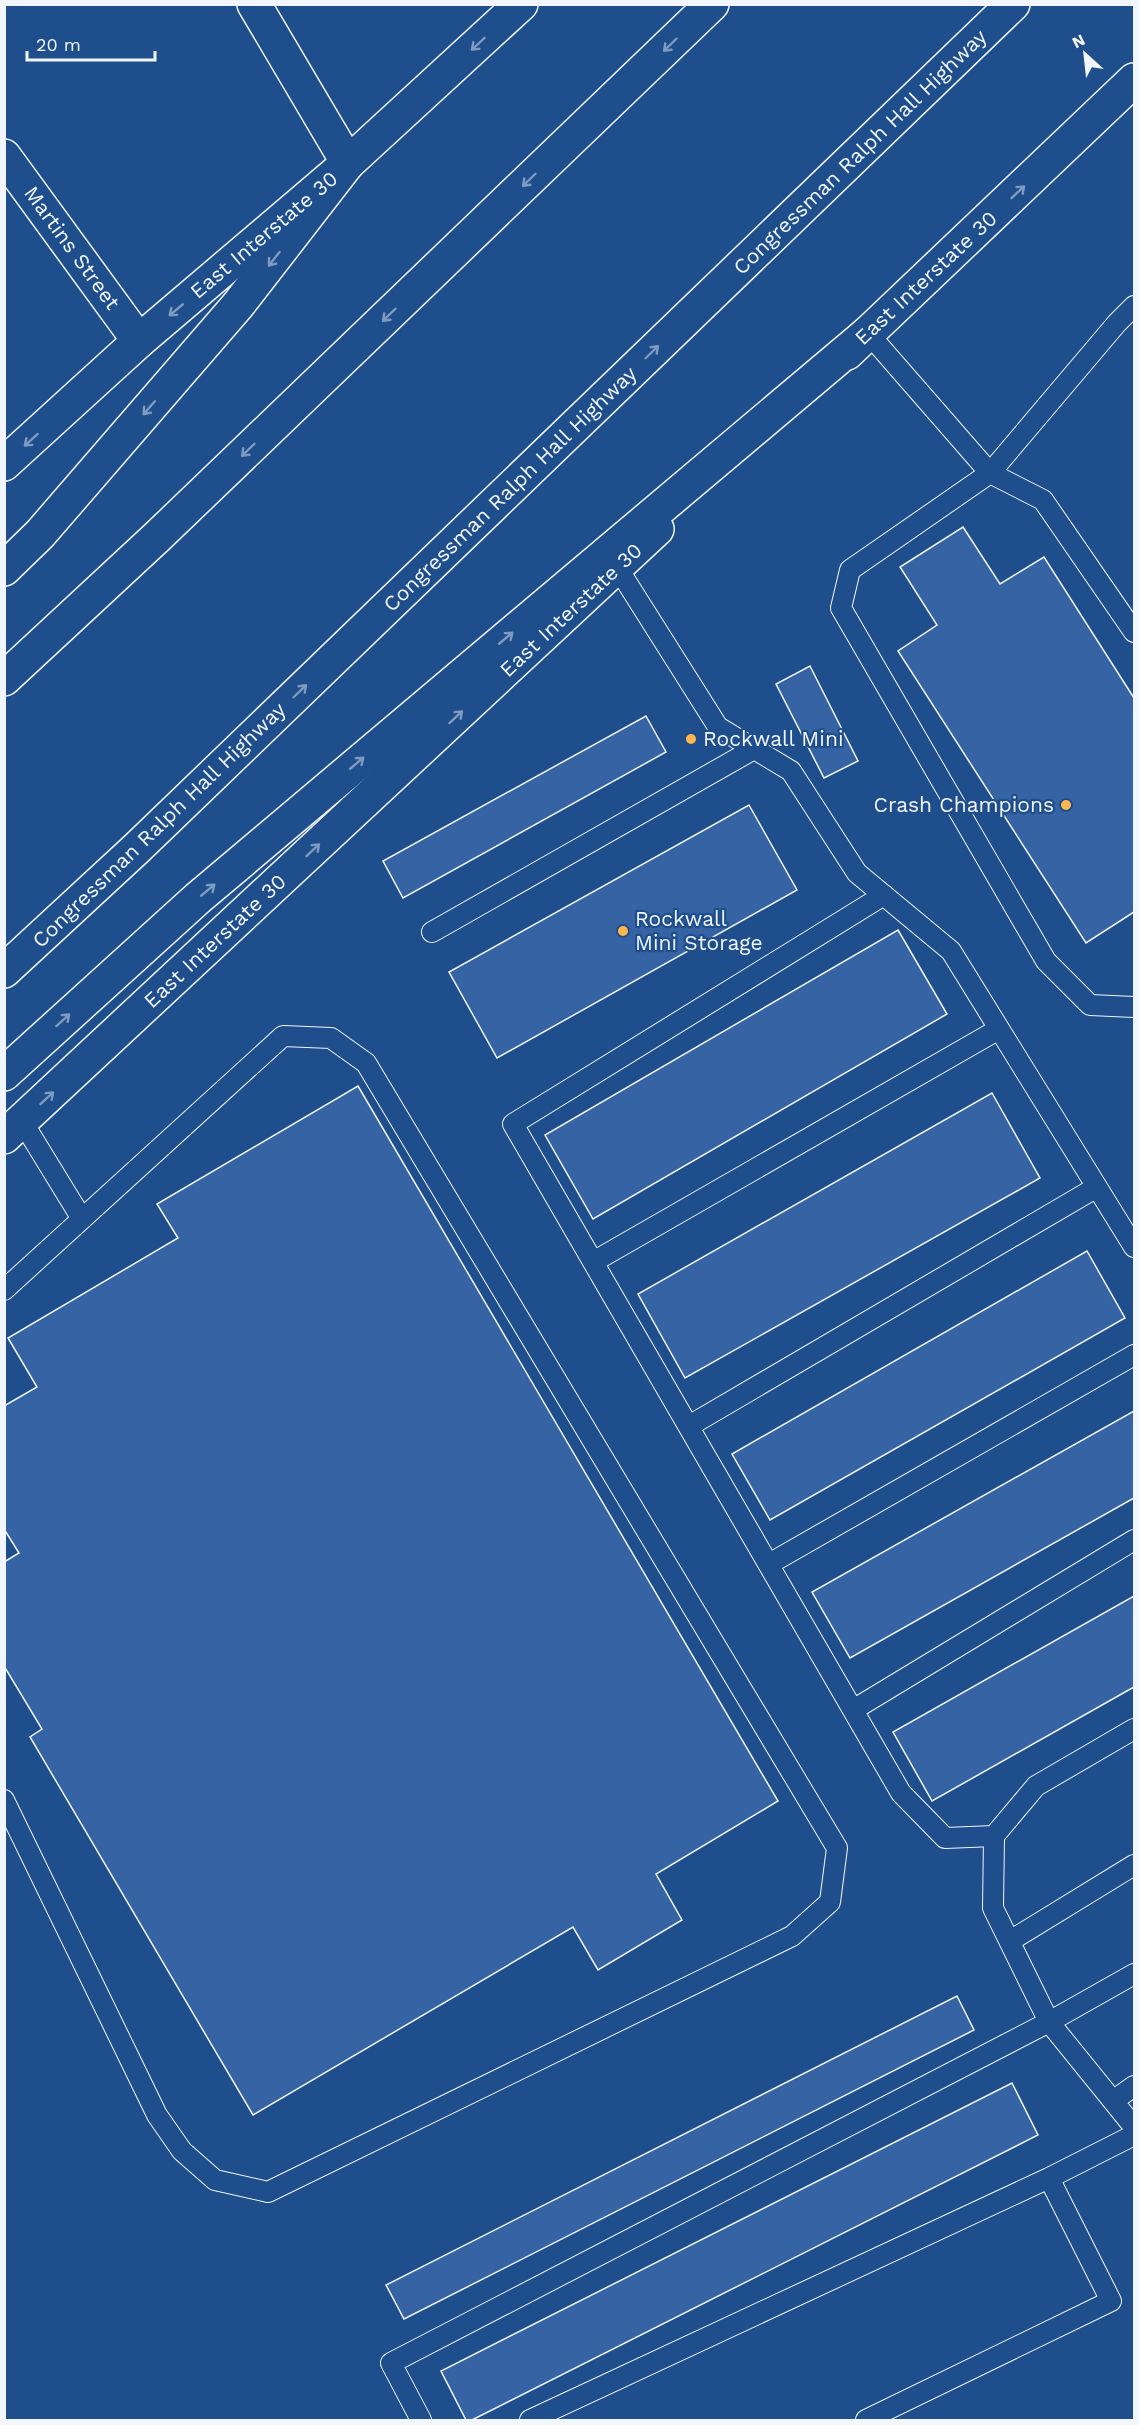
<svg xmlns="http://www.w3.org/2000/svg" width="1139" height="2425" font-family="'Work Sans',sans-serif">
<rect width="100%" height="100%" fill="#1f4e8c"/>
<path fill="#3563a3" stroke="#f2f6ff" stroke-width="1.5" d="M963,527L1000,584L1044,557L1134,698V912L1086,943L898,651L937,625L900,567Z
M810,666L858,761L824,778L776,684Z
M646,716L666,752L403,898L383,861Z
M749,805L797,890L497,1058L449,972Z
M898,930L947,1014L593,1219L545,1135Z
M358,1086L778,1801L656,1874L682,1920L598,1970L573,1927L253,2115L30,1737L42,1729L4,1666V1562L19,1553L4,1529V1406L37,1387L8,1338L178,1238L157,1204Z
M992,1093L1040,1178L685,1378L638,1294Z
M1087,1251L1125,1318L770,1520L732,1454Z
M1134,1411V1498L850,1658L812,1592Z
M1134,1596V1687L932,1801L893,1732Z
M957,1996L974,2030L404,2319L386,2285Z
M1012,2083L1038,2135L472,2420H466L441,2371Z"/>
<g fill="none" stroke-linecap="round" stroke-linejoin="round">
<g stroke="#f2f6ff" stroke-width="22">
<path id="lane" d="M1134,306L1117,323L990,473L850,570L841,608L1046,961L1090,1005L1134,1007
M868,333L990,473L1043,500L1134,632
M617,567L718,727L791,771L857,873L951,951L1134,1247
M884,895L513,1124L901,1793L945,1838L994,1836
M432,932L754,749
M22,1121L82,1219
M593,1262L999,1029
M4,1290L283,1036L331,1038L366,1063L837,1848L830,1902L792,1936L268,2192L215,2180L182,2151L157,2115L4,1800
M689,1426L1097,1187
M769,1564L1134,1355
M853,1710L1134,1540
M1010,1941L1134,1865
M1134,1974L1049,2022L1134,2127
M1113,2101L1134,2086
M421,2420L391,2363L1049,2022L993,1908L994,1836L1036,1786L1134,1729
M530,2420L1049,2178
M866,2420L1111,2301L1049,2178L1134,2135"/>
</g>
<g stroke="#f2f6ff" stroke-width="36">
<path id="street" d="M254,4L348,163
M4,156L139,341"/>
</g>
<g stroke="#f2f6ff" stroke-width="36">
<path id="secondary" d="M847,353L1134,80
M4,464L139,341L348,163L521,4
M4,1137L657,529"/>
</g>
<g stroke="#f2f6ff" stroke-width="36">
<path id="highway" d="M4,569L40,534L238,305L348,163
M4,679L157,537L712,4
M4,971L136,849L1013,4
M4,1074L198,898L868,333"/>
</g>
<use href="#lane" stroke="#1f4e8c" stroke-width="20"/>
<use href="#street" stroke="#1f4e8c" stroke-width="33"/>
<use href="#secondary" stroke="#1f4e8c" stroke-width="33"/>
<use href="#highway" stroke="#1f4e8c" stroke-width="33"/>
</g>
<defs><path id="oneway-shaft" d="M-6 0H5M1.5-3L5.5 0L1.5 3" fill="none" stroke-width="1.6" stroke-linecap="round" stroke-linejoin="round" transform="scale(1.5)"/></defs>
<g stroke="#7e9ac0">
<use href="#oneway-shaft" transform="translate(478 44) rotate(137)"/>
<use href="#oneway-shaft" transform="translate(670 45) rotate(136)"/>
<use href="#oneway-shaft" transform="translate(529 180) rotate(136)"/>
<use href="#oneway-shaft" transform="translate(1018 192) rotate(-43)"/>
<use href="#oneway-shaft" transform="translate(274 259) rotate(128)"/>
<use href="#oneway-shaft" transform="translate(176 310) rotate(140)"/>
<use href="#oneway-shaft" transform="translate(389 315) rotate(136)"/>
<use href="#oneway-shaft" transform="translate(652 352) rotate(-44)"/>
<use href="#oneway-shaft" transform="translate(149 408) rotate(131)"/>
<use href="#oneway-shaft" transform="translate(31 440) rotate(138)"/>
<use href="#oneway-shaft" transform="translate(248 450) rotate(136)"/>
<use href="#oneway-shaft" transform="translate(506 638) rotate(-40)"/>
<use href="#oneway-shaft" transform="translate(300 691) rotate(-44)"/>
<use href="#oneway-shaft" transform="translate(456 717) rotate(-43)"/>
<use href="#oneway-shaft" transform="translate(357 763) rotate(-40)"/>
<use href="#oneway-shaft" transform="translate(313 850) rotate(-43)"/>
<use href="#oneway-shaft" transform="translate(208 890) rotate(-40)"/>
<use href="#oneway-shaft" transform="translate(63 1020) rotate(-42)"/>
<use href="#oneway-shaft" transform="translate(47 1098) rotate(-43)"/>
</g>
<g fill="#ffb74d" stroke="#1f4e8c" stroke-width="2">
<circle cx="691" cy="739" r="6"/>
<circle cx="1066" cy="805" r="6"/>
<circle cx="623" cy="931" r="6"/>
</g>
<g text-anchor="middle" stroke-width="4.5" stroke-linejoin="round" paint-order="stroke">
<g font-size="21" fill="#f2f6ff" stroke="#1f4e8c">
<text transform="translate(860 152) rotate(-44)" y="7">Congressman Ralph Hall Highway</text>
<text transform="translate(264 235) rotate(-40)" y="7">East Interstate 30</text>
<text transform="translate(72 248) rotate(54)" y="7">Martins Street</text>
<text transform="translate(926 278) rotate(-43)" y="7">East Interstate 30</text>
<text transform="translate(510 489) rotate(-44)" y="7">Congressman Ralph Hall Highway</text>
<text transform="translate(571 610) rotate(-43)" y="7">East Interstate 30</text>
<text transform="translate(159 825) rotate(-44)" y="7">Congressman Ralph Hall Highway</text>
<text transform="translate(215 941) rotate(-43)" y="7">East Interstate 30</text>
</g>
<g font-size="21" fill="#f2f6ff" stroke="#1f4e8c" text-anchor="start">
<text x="703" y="746">Rockwall Mini</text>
<text x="1054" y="812" text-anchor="end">Crash Champions</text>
<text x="635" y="926">Rockwall<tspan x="635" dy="24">Mini Storage</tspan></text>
</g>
</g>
<rect width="1139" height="2425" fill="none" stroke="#f2f6ff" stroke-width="12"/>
<g transform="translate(1085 54) rotate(333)" stroke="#1f4e8c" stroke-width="4.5" paint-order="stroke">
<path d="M0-4.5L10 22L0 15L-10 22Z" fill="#f2f6ff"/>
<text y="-9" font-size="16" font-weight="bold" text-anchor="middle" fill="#f2f6ff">N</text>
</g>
<path d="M27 51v9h128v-9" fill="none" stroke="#f2f6ff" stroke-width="3"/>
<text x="36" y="51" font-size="18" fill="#f2f6ff" stroke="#1f4e8c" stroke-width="4.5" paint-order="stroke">20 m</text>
</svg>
